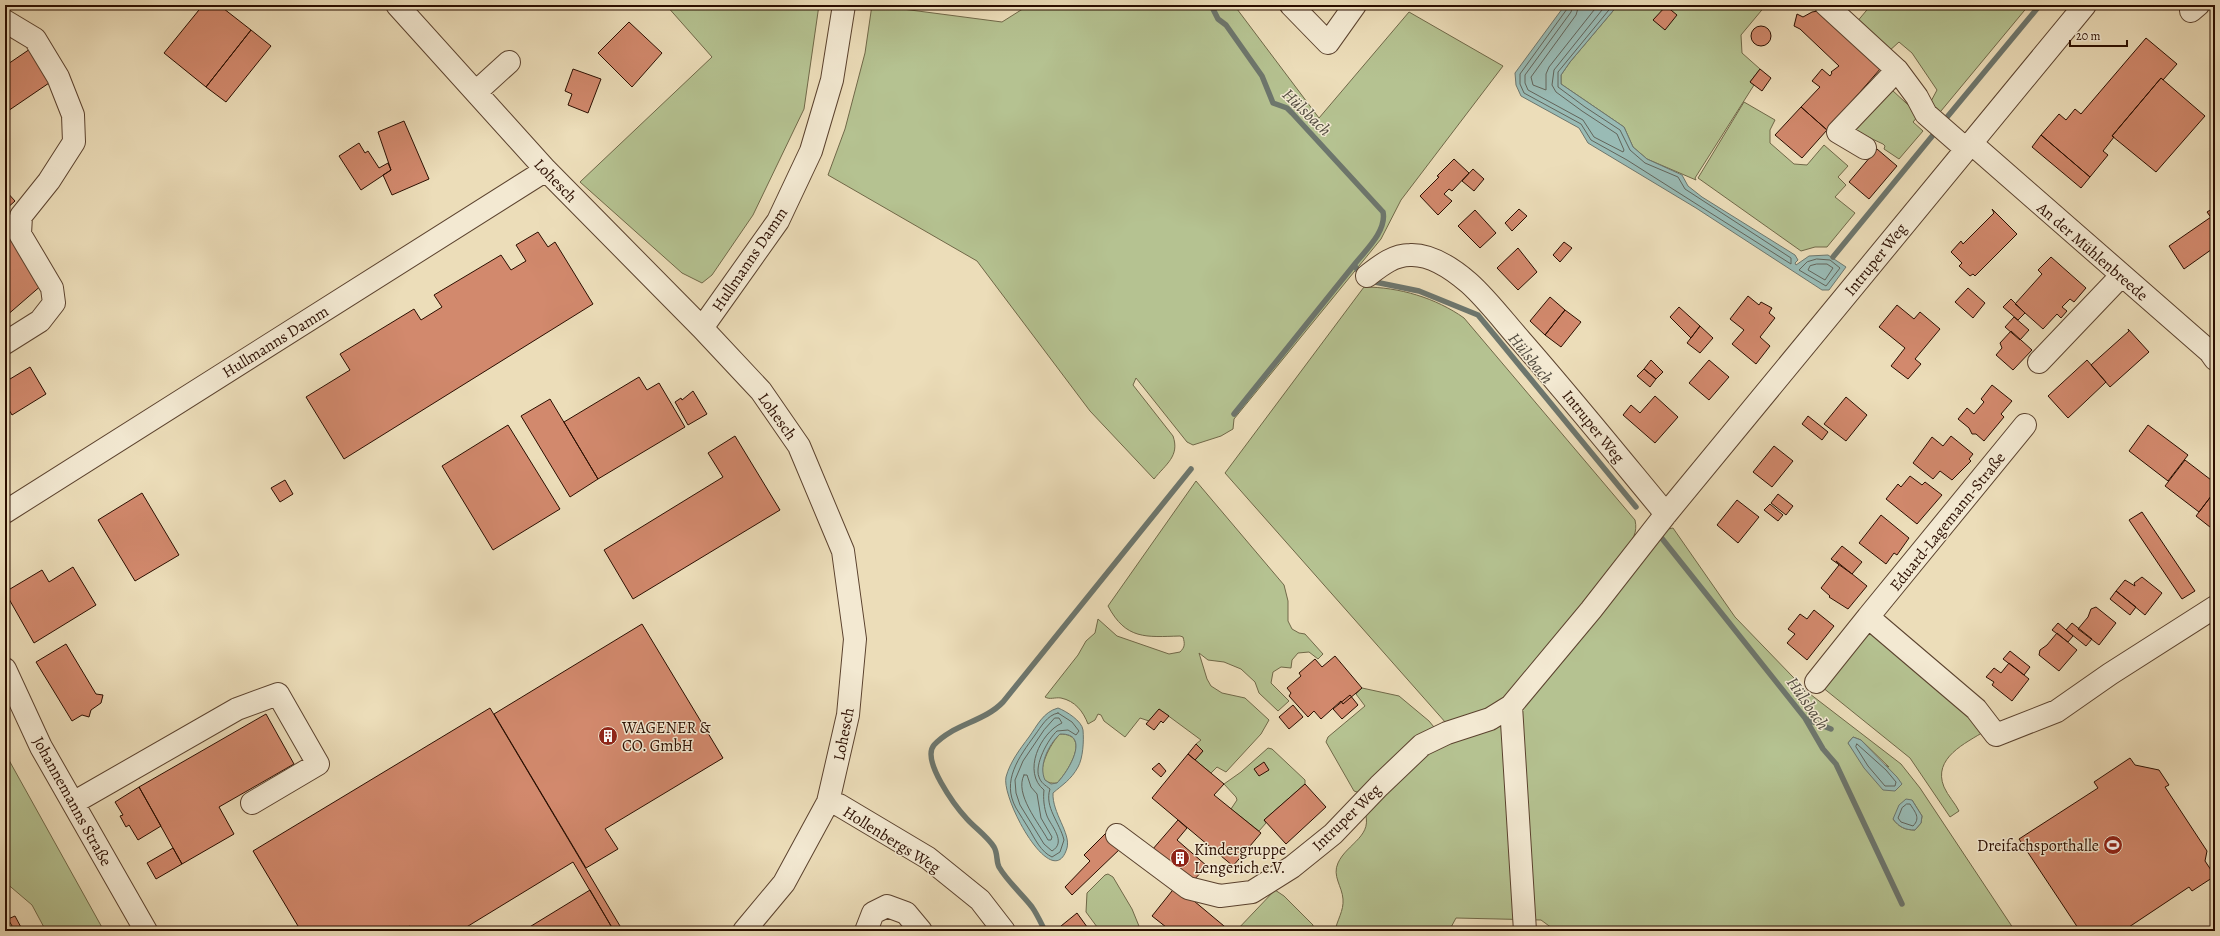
<svg xmlns="http://www.w3.org/2000/svg" width="2220" height="936" font-family="Alegreya,serif">
<rect width="100%" height="100%" fill="#ecddb9"/>
<filter id="stains"><feTurbulence type="fractalNoise" baseFrequency=".005" numOctaves="4"/><feColorMatrix values="0 0 0 0 .2 0 0 0 0 .09 0 0 0 0 .02 0 0 0 .5 -.17"/></filter>
<radialGradient id="worn" r=".72"><stop offset=".6" stop-color="#630" stop-opacity="0"/><stop offset="1" stop-color="#630" stop-opacity=".3"/></radialGradient>
<path fill="#b5c291" stroke="#706848" fill-rule="evenodd" d="M666,5H819L804,109L753,215L712,275L702,283L682,273L580,182L712,57Z
M872,5L1002,22L1029,5H1234L1319,118L1409,12L1503,66L1401,200L1381,239L1234,419L1233,429L1221,436L1193,445L1187,442L1136,378L1133,385L1173,436C1180,456 1166,464 1154,479L1090,411L977,261L828,175L845,129L865,53Z
M1618,5H1766L1741,35L1742,53L1760,69L1750,82L1754,85L1695,178L1696,180L1647,159L1633,147L1624,127L1561,84V75L1570,62Z
M1871,5H2029L1936,117L1929,105L1937,90L1912,53L1899,42L1888,52L1856,23Z
M1892,90L1919,115L1913,122L1923,131L1899,159L1884,149L1885,146L1883,144L1855,131L1852,124Z
M1744,102L1775,120L1770,130V143L1794,164L1807,165L1824,145L1848,166L1838,177L1846,185L1835,197L1855,213L1827,247H1815L1801,251L1698,178Z
M1364,287C1399,287 1436,298 1464,318L1635,520C1638,533 1632,540 1626,550L1502,705L1446,723L1225,473Z
M1196,481L1284,585L1288,601V621L1292,629L1299,633L1305,634L1323,654L1318,659L1309,652L1298,653L1292,660L1291,668L1281,667L1273,672L1271,683L1289,701L1278,711L1259,693L1255,682L1241,669L1224,662L1208,660L1199,653L1207,679L1211,686L1222,693L1245,698L1269,720L1261,734L1226,772L1217,767L1211,773L1195,760L1203,751L1196,744L1201,740L1159,709L1149,721L1140,718L1125,737L1104,721L1101,715L1098,714L1095,720L1088,724C1083,711 1075,701 1061,698C1055,697 1050,700 1045,697L1078,655L1086,641L1095,633L1098,619L1117,636L1169,654L1180,652C1185,647 1185,644 1183,637L1180,636C1146,637 1126,640 1108,606Z
M1673,528L1735,617L1792,676L1810,694L1901,764L1920,788L2015,931H1556L1541,920L1456,918L1449,931H1335C1337,920 1344,911 1343,899C1342,886 1332,876 1338,863C1347,843 1375,836 1364,810L1409,763L1499,720L1668,529ZM1853,737L1861,740L1889,767L1854,751L1848,743ZM1912,800L1922,816L1921,823L1915,830C1905,830 1899,827 1893,819Z
M1865,633H1876L1985,731C1966,743 1932,758 1944,787C1948,796 1955,803 1959,811L1950,817L1910,758L1822,687Z
M1362,688L1399,696L1429,721L1438,732L1360,793L1354,791L1326,742L1328,737L1365,706L1356,694Z
M1060,734C1092,734 1068,772 1057,783C1027,786 1050,743 1060,734Z
M1268,748L1272,749L1305,780V784L1264,820L1266,823L1259,831L1231,809L1237,800L1236,797L1224,784L1241,772Z
M5,751L10,762L104,931H46L32,905L5,882Z
M1105,875L1108,874L1113,877L1132,909L1141,931H1100L1086,912L1087,893Z
M1275,890L1284,896L1313,925V931H1236Z"/>
<path fill="#99bbb5" stroke="#6d766d" fill-rule="evenodd" d="M1565,5H1618L1570,62L1561,75V84L1624,127L1633,147L1647,159L1682,175L1688,186L1702,197L1795,255L1798,260L1795,263L1796,265L1809,256L1828,255L1846,267L1829,290H1822L1696,208L1588,143L1579,128L1521,96L1516,85L1515,73Z
M1058,708C1066,711 1082,721 1083,730C1084,741 1083,758 1078,767C1071,780 1062,785 1053,793C1052,813 1071,833 1067,848C1053,895 1001,799 1006,777C1010,762 1020,749 1029,737C1037,726 1043,712 1058,708ZM1060,734C1092,733 1068,772 1057,783L1051,784L1045,780C1038,765 1049,744 1060,734Z
M1853,737L1861,740L1897,777L1902,784L1895,791L1883,790L1864,768L1848,743Z
M1906,799L1912,800L1922,816L1921,823L1915,830C1905,830 1899,827 1893,819L1899,805Z"/>
<g fill="none" stroke-linecap="round" stroke-linejoin="round">
<path stroke="#62645a" stroke-width="1" d="M1568,5L1567,9L1520,74V84L1524,93L1581,124L1591,140L1627,160L1791,264V258L1685,189L1678,177L1645,163L1630,150L1620,130L1585,107L1558,87V72L1613,5
M1573,5L1571,12L1525,75V83L1528,90L1583,120L1594,137L1623,152L1624,150L1617,134L1582,111L1556,92L1552,85L1554,70L1606,5
M1579,5L1576,15L1531,77L1533,85L1546,90V74L1549,67L1598,5
M1817,259L1830,260L1840,268L1826,286L1799,270L1807,262Z
M1817,264H1827L1833,268L1825,280L1808,270L1810,266Z
M1058,713L1072,722L1079,731L1076,735L1068,730L1057,731C1048,739 1034,765 1039,777C1041,783 1045,785 1050,789C1044,807 1060,823 1064,840L1060,852L1052,857C1041,852 1035,839 1029,829C1025,822 1020,815 1016,808C1001,781 1019,757 1035,735C1041,727 1047,715 1058,713Z
M1055,718H1059L1062,723C1040,733 1022,772 1044,790C1043,798 1044,808 1047,816C1051,826 1067,842 1052,851L1044,844L1020,805L1016,793L1015,780L1023,761L1044,730Z
M1857,744L1886,770L1896,782L1895,786H1885L1868,766L1856,747Z
M1024,775H1027L1031,787L1037,794L1041,818L1052,837L1051,840H1048C1039,823 1014,794 1024,775Z
M1907,804H1910C1915,812 1921,818 1913,826L1901,822L1898,818L1902,808Z"/>
<path stroke="#6d766d" stroke-width="5.5" d="M1211,5L1218,19L1226,25L1262,76L1273,103L1287,108L1292,113L1383,212C1387,231 1365,251 1354,265L1360,273
M1943,122L2040,5
M1833,257L1938,129
M1370,281L1419,291L1478,315L1636,507
M1234,414L1354,265
M1660,536L1805,718L1823,749L1836,764L1902,904
M1806,719L1831,729
M1045,931C1041,923 1037,914 1032,907C1022,894 1007,881 999,867C996,861 998,854 994,847C987,836 975,828 967,819C955,806 921,760 934,745C953,724 984,722 1003,702L1191,469"/>
</g>
<path fill="#d2896d" stroke="#2b0e00" d="M203,5H219L251,30L206,87L164,53Z
M1666,6L1677,15L1665,30L1653,20Z
M1818,11L1881,68L1827,130L1801,107L1820,87L1812,81L1822,69L1830,76L1832,73L1831,72L1839,66L1800,29L1794,26L1797,14L1803,17L1812,12Z
M629,22L662,53L632,87L598,53Z
M1751 36a10 10 0 1 1 20 0a10 10 0 1 1-20 0Z
M251,30L271,46L226,102L206,87Z
M2146,38L2177,64L2163,80L2161,78L2112,136L2114,137L2103,151L2108,155L2090,177L2041,135L2059,114L2066,120L2075,109L2081,114Z
M30,49L52,81L5,113V66Z
M573,69L601,79L588,113L568,105L572,94L565,91Z
M1760,69L1771,78L1762,91L1750,82Z
M2161,78L2205,116L2156,172L2112,136Z
M1801,107L1827,130L1802,158L1775,135Z
M404,121L429,179L392,195L383,175L391,170L378,132Z
M2041,135L2090,177L2081,188L2032,147Z
M359,143L365,153L368,151L379,168L388,163L391,170L361,190L339,156Z
M1877,149L1897,166L1869,199L1849,182Z
M1454,159L1469,173L1452,191L1449,189L1444,194L1452,201L1438,215L1420,196L1439,177L1437,176Z
M1473,169L1484,179L1474,191L1462,181Z
M5,190L15,201L5,210Z
M2215,207V223L2207,212Z
M1519,209L1527,216L1512,231L1505,223Z
M1992,209L2017,234L1975,276L1973,274L1970,276L1959,266L1962,263L1951,252L1961,241L1963,244L1994,213Z
M1475,210L1496,233L1480,248L1458,226Z
M2211,217L2215,223V247L2184,269L2169,246Z
M5,222L43,284L5,317Z
M538,232L548,247L555,242L593,304L344,459L306,397L350,370L340,354L414,309L421,320L442,307L434,295L501,255L511,270L526,261L516,245Z
M1564,242L1572,248L1560,262L1553,255Z
M1518,248L1537,272L1518,290L1497,268Z
M2051,257L2086,288L2074,302L2070,299L2062,307L2067,311L2061,318L2057,314L2043,329L2015,304L2042,274L2038,270Z
M1968,288L1985,303L1973,318L1955,302Z
M1748,296L1759,305L1761,302L1772,308L1769,313L1775,318L1760,337L1770,346L1756,364L1732,344L1744,330L1730,319Z
M1550,297L1565,310L1545,335L1530,321Z
M2011,299L2025,313L2018,320L2003,307Z
M1897,305L1914,319L1920,312L1940,329L1915,359L1921,364L1908,379L1891,366L1905,348L1879,327Z
M1679,307L1700,326L1691,338L1670,317Z
M1565,310L1581,322L1561,347L1545,335Z
M2014,317L2029,330L2020,340L2005,327Z
M1700,326L1713,338L1700,353L1687,343Z
M2128,329L2149,352L2110,387L2091,365L2129,331Z
M2011,331L2032,350L2013,370L1996,355L2002,348L2000,343Z
M1651,360L1663,372L1656,379L1644,369Z
M1709,360L1729,377L1709,400L1689,383Z
M2087,360L2106,382L2068,418L2048,396Z
M30,367L46,394L12,415L5,403V382Z
M1644,369L1656,379L1650,387L1637,376Z
M639,377L647,390L659,383L685,427L598,479L564,422Z
M1992,385L2012,401L2001,414L2004,417L1984,441L1976,434H1972L1969,428L1958,419L1967,408L1974,414L1984,402L1981,399Z
M693,391L707,414L688,425L675,402L681,398L682,400Z
M1655,396L1678,417L1655,443L1623,415L1631,405L1640,413Z
M1846,397L1867,415L1846,441L1824,424Z
M550,399L598,479L570,497L521,416Z
M1808,416L1828,432L1822,440L1802,424Z
M508,425L560,509L493,550L442,466Z
M2148,425L2188,455L2168,481L2129,451Z
M735,436L780,510L633,599L604,550L723,477L708,453Z
M1951,436L1973,454L1969,459L1971,461L1952,480L1940,471L1933,479L1913,463L1932,437L1943,446Z
M1774,446L1793,461L1772,487L1753,472Z
M2185,460L2215,483V491L2199,512L2165,486Z
M1910,476L1922,485L1925,482L1942,495L1917,524L1886,499L1898,484L1901,487Z
M285,480L293,494L280,502L271,488Z
M2215,491V531L2196,516Z
M142,493L179,555L135,581L98,520Z
M1778,494L1793,506L1786,515L1771,503Z
M1737,500L1759,517L1738,543L1717,525Z
M1770,504L1783,515L1778,521L1764,510Z
M2142,512L2195,591L2182,599L2129,520Z
M1881,515L1909,538L1897,555L1894,553L1886,564L1859,543Z
M1842,546L1862,562L1852,574L1831,559Z
M1836,561L1867,586L1848,609L1829,597L1830,596L1821,588L1839,565Z
M73,567L96,605L34,643L5,592L42,570L49,582Z
M2142,577L2162,593L2145,615L2116,591L2125,580L2135,586L2134,583Z
M2116,591L2136,607L2130,615L2110,599Z
M2096,607L2116,623L2099,645L2078,629L2088,617L2091,609Z
M1814,610L1834,626L1807,660L1787,643L1795,634L1788,629L1800,614L1807,619Z
M2058,623L2073,636L2068,642L2052,630Z
M2072,623L2092,639L2086,646L2066,630Z
M642,624L723,758L605,829L618,849L586,868L494,714Z
M2057,633L2077,650L2059,671L2039,655L2040,650L2047,645Z
M66,644L96,694L103,695L101,703L91,710L89,717L82,715L72,721L36,662Z
M2010,651L2030,667L2024,675L2003,659Z
M1335,656L1362,688L1343,704L1341,701L1321,719L1314,711L1308,717L1289,696L1291,693L1287,688L1301,676L1299,673L1315,659L1322,667Z
M2009,663L2029,679L2012,701L1992,685L1994,682L1986,677L1994,668L2001,673Z
M1350,695L1358,705L1342,719L1333,709Z
M1293,705L1303,717L1289,729L1279,717Z
M490,708L623,931H614L573,862L460,931H412L410,926L402,931H301L253,851Z
M1159,709L1169,716L1163,723L1161,721L1154,730L1146,724Z
M266,714L294,764L219,807L234,834L182,864L139,787Z
M1196,744L1203,751L1195,760L1188,754Z
M1188,754L1224,784L1214,795L1261,833L1233,866L1152,798Z
M2130,758L2135,765L2159,770L2169,785L2165,787L2207,851L2205,861L2215,876L2192,891L2189,887L2123,931H2080L2019,839L2098,788L2094,782Z
M1264,762L1269,770L1259,776L1254,769Z
M1159,763L1166,771L1161,777L1152,769Z
M1305,784L1326,807L1286,844L1264,820Z
M139,787L161,826L138,840L129,825L126,827L120,816L123,815L115,802Z
M1178,820L1187,828L1177,840L1207,866L1191,883L1152,850Z
M1107,832L1122,847L1072,895L1065,887L1090,861L1084,855Z
M173,848L182,864L156,879L147,863Z
M1176,886L1230,931H1171L1152,916Z
M590,890L614,931H523Z
M1077,913L1090,931H1064L1061,926Z
M15,916L23,931H15L8,919Z
M1486,928L1514,930V931H1486Z"/>
<g fill="none" stroke-linecap="round" stroke-linejoin="round">
<g stroke="#5b422e" stroke-width="24">
<path id="minor" d="M397,5L546,170L702,328L761,391L799,446L843,551L855,639L848,715L828,802L784,883L744,931
M1291,5L1328,43L1355,5
M1826,5L1897,70
M2191,11L2198,5
M5,21L35,39L58,77L73,115L74,142L49,181L21,216L20,234L52,288L54,303L40,321L5,343
M476,92L509,62
M1971,143L2210,352L2215,359
M1865,148L1838,132L1897,70L1917,97L1926,114L1966,149
M1367,276C1380,266 1393,255 1410,255C1431,254 1454,270 1469,283C1488,300 1505,323 1522,342C1571,398 1618,456 1666,514
M702,328L778,221L811,151L832,80L844,5
M2039,362L2121,276
M2025,425L1868,617L1976,709L1996,735L2057,711L2110,674L2215,607
M5,512L546,170
M5,669L41,747L146,931
M1816,682L1868,617
M1511,706L1525,931
M828,802L839,805L928,858L980,900L1004,931
M73,803L237,709L278,694L318,764L252,803
M1117,835L1188,888L1220,896L1252,892L1292,867L1333,834L1379,786L1422,745L1447,733L1490,719L1511,706L1591,610L1666,514L2085,5
M866,931L873,913L887,906L906,913L921,931"/>
</g>
<use href="#minor" stroke="#f3e9d2" stroke-width="22"/>
</g>
<defs>
<g id="building-disc" transform="scale(1)"><circle r="9.5" fill="#8f2418" stroke="#f3e9d2"/><path d="M-4-6H4V6H1V3H-1V6H-4ZM-2.5-4.3h1.7v1.8h-1.7ZM.8-4.3h1.7v1.8H.8ZM-2.5-1h1.7V.8h-1.7ZM.8-1h1.7V.8H.8Z" fill="#fff"/></g>
<g id="stadium-disc" transform="scale(1)"><circle r="9.5" fill="#8f2418" stroke="#f3e9d2"/><path d="M0-5a6.5 5 0 1 0 0 10a6.5 5 0 1 0 0-10ZM-3.5-1.8h7v3.6h-7Z" fill="#fff"/></g>
</defs>
<g fill-rule="evenodd">
<use href="#building-disc" x="608" y="736"/>
<use href="#stadium-disc" x="2113" y="845"/>
<use href="#building-disc" x="1180" y="858"/>
</g>
<g text-anchor="middle" stroke-width="3" stroke-linejoin="round" paint-order="stroke">
<g font-size="16" fill="#2b0e00" stroke="#f3e9d2">
<text transform="translate(556 180) rotate(46)" y="6">Lohesch</text>
<text transform="translate(2093 251) rotate(41)" y="6">An der Mühlenbreede</text>
<text transform="translate(749 259) rotate(-56)" y="6">Hullmanns Damm</text>
<text transform="translate(1875 259) rotate(-51)" y="6">Intruper Weg</text>
<text transform="translate(275 341) rotate(-32)" y="6">Hullmanns Damm</text>
<text transform="translate(778 416) rotate(54)" y="6">Lohesch</text>
<text transform="translate(1594 426) rotate(51)" y="6">Intruper Weg</text>
<text transform="translate(1947 521) rotate(-51)" y="6">Eduard-Lagemann-Straße</text>
<text transform="translate(843 734) rotate(-79)" y="6">Lohesch</text>
<text transform="translate(73 801) rotate(61)" y="6">Johannemanns Straße</text>
<text transform="translate(1346 817) rotate(-44)" y="6">Intruper Weg</text>
<text transform="translate(892 839) rotate(32)" y="6">Hollenbergs Weg</text>
</g>
<g font-size="16" fill="#2b0e00" stroke="#f3e9d2" text-anchor="start">
<text x="622" y="733">WAGENER &amp;<tspan x="622" dy="18">CO. GmbH</tspan></text>
<text x="2099" y="851" text-anchor="end">Dreifachsporthalle</text>
<text x="1194" y="855">Kindergruppe<tspan x="1194" dy="18">Lengerich e.V.</tspan></text>
</g>
<g font-size="17" font-style="italic" fill="#524b3f" stroke="#f3e9d2">
<text transform="translate(1307 112) rotate(44)" y="6">Hülsbach</text>
<text transform="translate(1531 358) rotate(51)" y="6">Hülsbach</text>
<text transform="translate(1808 703) rotate(55)" y="6">Hülsbach</text>
</g>
</g>
<rect width="2220" height="936" fill="none" stroke="#ecddb9" stroke-width="20"/>
<rect x="6" y="6" width="2208" height="924" fill="none" stroke="#2b0e00" stroke-width="2"/>
<rect x="10" y="10" width="2200" height="916" fill="none" stroke="#2b0e00"/>
<path d="M2070 40v6h57v-6" fill="none" stroke="#2b0e00" stroke-width="2"/>
<text x="2076" y="40" font-size="12" fill="#2b0e00" stroke="#f3e9d2" stroke-width="3" paint-order="stroke">20 m</text>
<rect width="100%" height="100%" filter="url(#stains)"/>
<rect width="100%" height="100%" fill="url(#worn)"/>
</svg>
